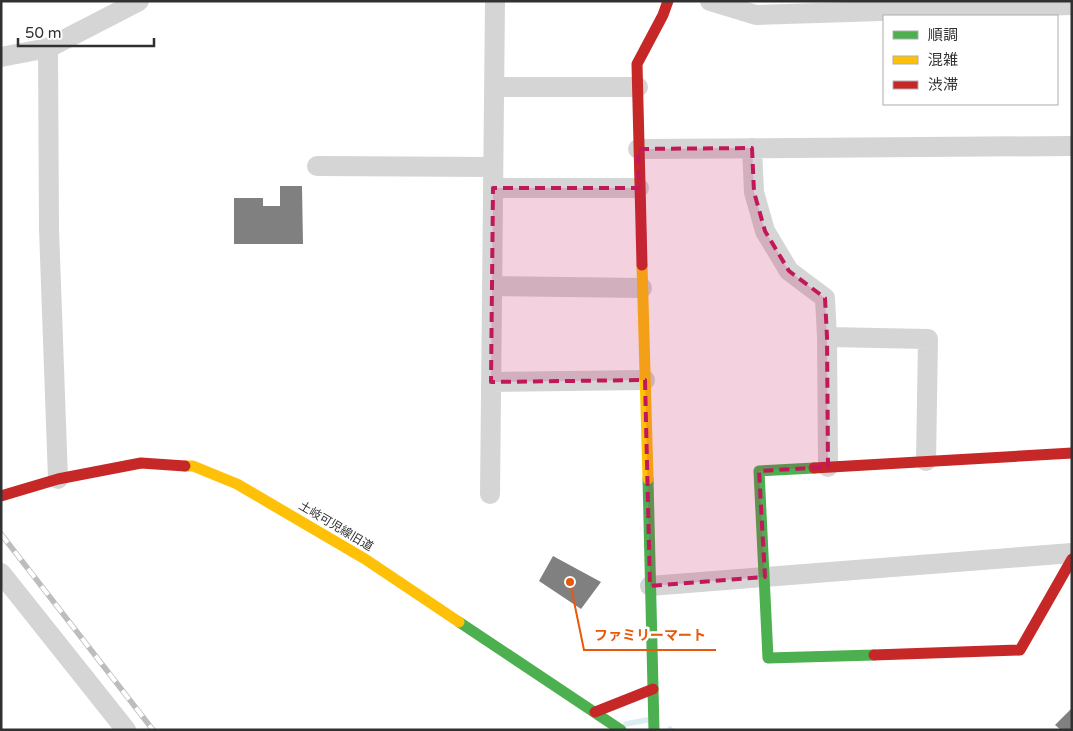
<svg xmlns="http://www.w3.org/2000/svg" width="1073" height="731" font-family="'Varela Round','Noto Sans JP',sans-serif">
<rect width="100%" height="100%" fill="#fff"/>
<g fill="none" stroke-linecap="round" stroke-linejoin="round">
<path stroke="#dbecf2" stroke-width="5.5" d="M626,724L647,720
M670,729L671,730"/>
</g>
<path fill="#808080" d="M280,186H302L303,244H234V198H263V206H280Z
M553,556L601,582L581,609L539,581Z
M1072,708V730H1061L1055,725Z"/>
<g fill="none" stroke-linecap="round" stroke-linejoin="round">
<path stroke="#d5d5d5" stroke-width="20" d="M710,1L756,15L1072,5
M1,57L48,48
M494,87H638
M752,148L754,192L765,231L789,271L825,298L827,337L928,339L926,461
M638,149L1072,146
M317,166L493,167
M493,188H639
M492,286L642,288
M827,337L828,467
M491,382L645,380
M58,479L49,229L48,48L139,1
M490,494L495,1
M1,573L126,730
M650,586L1072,553"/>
<path stroke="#4caf50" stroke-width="11" d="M814,468L759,471L768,658L874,655
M648,479L654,730
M459,622L621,730"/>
<path stroke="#ffc107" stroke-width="11" d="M642,265L648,479
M185,466H193L237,484L365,559L459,622"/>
<path stroke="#c62828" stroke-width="11" d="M642,265L637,64L663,15L668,1
M814,468L1072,453
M1,496L58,479L141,463L185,466
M874,655L1020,650L1072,559
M595,712L653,689"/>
<g stroke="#bdbdbd" stroke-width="5.5">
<path id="rail" d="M1,534L153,730"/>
</g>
<use href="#rail" stroke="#fff" stroke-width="4" stroke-dasharray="11" stroke-linecap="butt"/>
</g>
<path fill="#c2185b" fill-opacity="0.2" stroke="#c2185b" stroke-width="4" stroke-dasharray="10 6" stroke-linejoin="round" d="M752,148L754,192L765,231L789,271L825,298L827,337L828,467L759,471L765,577L650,586L645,380L491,382L493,188H639L638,149Z"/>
<g text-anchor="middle" stroke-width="5" stroke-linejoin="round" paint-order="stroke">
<g font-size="12" fill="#313131" stroke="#fff">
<text transform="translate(336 526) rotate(31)" y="4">土岐可児線旧道</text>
</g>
</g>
<path fill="none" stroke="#e8590c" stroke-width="2" d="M570 582L584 650H716"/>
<circle fill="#e8590c" stroke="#fff" stroke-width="2" cx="570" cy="582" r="5"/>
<g font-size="14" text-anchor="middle" font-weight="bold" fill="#e8590c" stroke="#fff" stroke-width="5" stroke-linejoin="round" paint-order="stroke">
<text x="650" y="640">ファミリーマート</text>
</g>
<rect width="1073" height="731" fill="none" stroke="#313131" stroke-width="5"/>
<rect x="883" y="15" width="175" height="90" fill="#ffffff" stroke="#adadad"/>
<rect x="893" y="31" width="25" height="8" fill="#4caf50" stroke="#adadad"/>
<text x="928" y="40" font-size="15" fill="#313131">順調</text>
<rect x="893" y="56" width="25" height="8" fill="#ffc107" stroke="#adadad"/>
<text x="928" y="65" font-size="15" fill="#313131">混雑</text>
<rect x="893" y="81" width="25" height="8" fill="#c62828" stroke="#adadad"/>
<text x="928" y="90" font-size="15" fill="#313131">渋滞</text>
<path d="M18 38v8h136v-8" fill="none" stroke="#313131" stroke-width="2.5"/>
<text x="25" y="38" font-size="15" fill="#313131" stroke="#ffffff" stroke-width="4" paint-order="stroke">50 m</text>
</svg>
